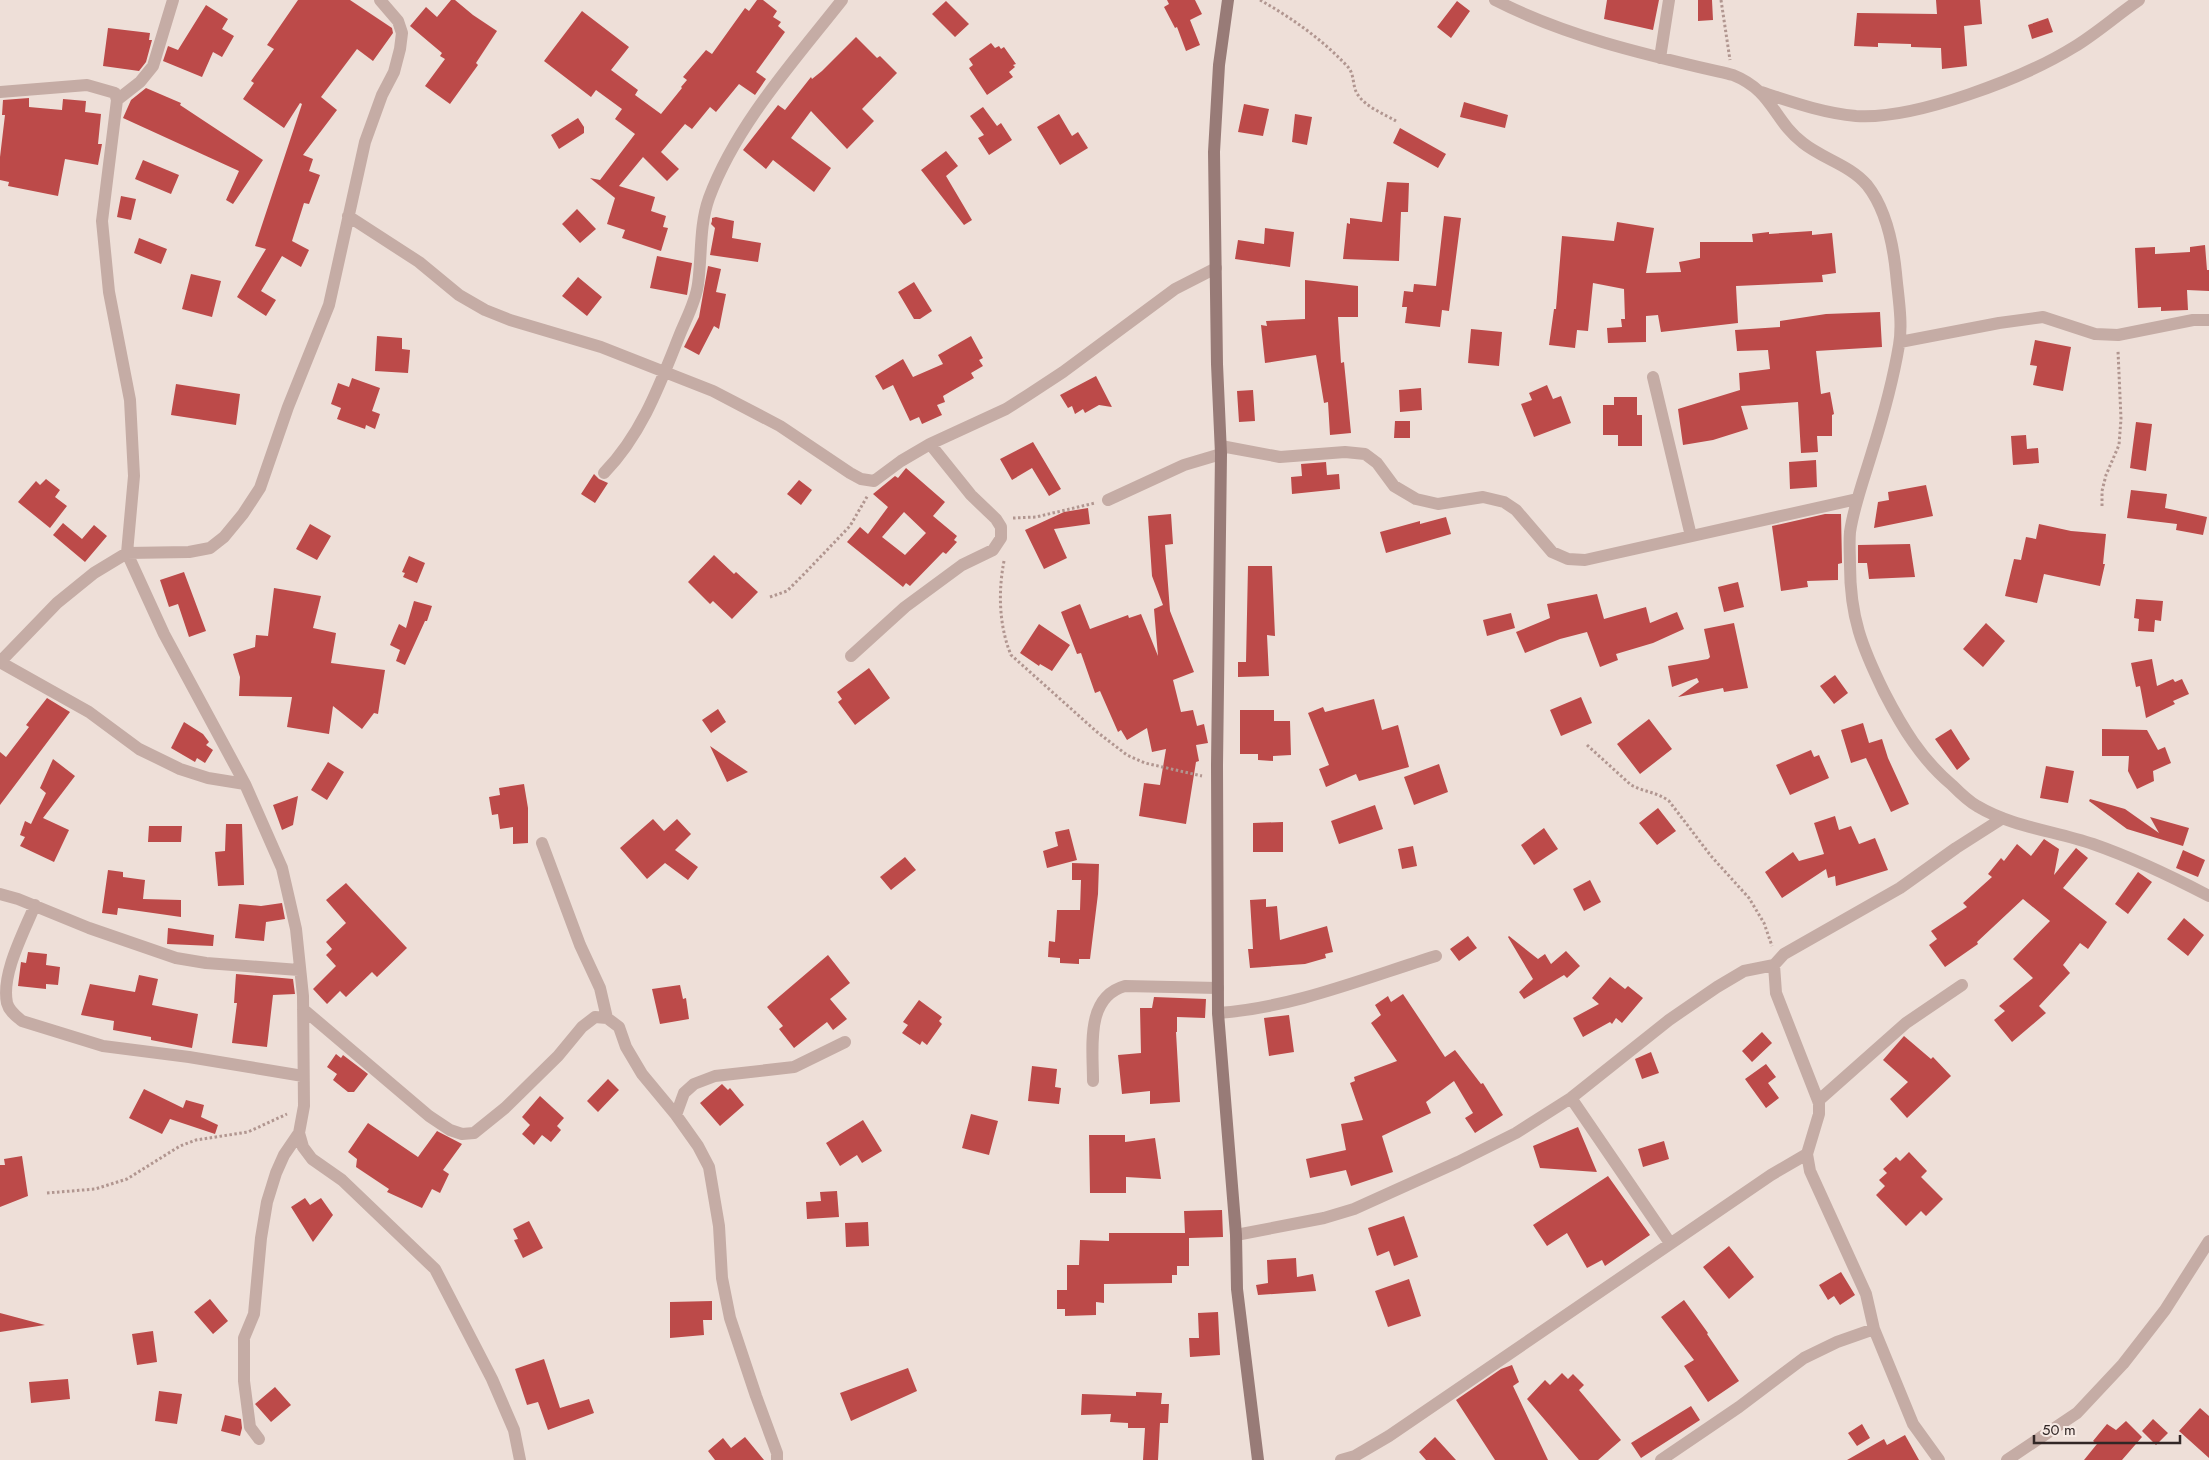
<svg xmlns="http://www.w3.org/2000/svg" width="2209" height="1460" font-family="Jost,sans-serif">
<rect width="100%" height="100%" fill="#eedfd8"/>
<path fill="#bc4a49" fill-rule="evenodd" d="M298,0H350L392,28L393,33L373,61L357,49L321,97L337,110L303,155L313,159L309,171L320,175L309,204L304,203L292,241L309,250L301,267L282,256L261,291L276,300L266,316L237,297L266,249L255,246L302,104L300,103L284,128L243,99L254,83L251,81L274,49L267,45Z
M451,0H455L473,15L497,31L476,63L478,65L450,104L425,86L445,59L440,56L442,53L410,26L426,7L437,17Z
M757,0H763L777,11L773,17L781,22L778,26L785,32L756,72L766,79L755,95L739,84L716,112L710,107L692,129L685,124L661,152L679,169L667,181L643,157L619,186L655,197L651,211L666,216L663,227L668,228L661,251L622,238L625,230L607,224L615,198L590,178L600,180L635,134L615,119L622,109L596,90L591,97L544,61L582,11L629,47L611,70L638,90L635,95L661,114L682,88L681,87L687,80L683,77L706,50L712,54L745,8L749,11Z
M1167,0H1195L1202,14L1190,20L1200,45L1186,51L1177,27L1175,28L1164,7L1169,4Z
M1607,0H1659L1653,30L1604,19Z
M1698,0H1712L1713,20L1698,21Z
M1936,0H1980L1982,24L1964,26L1967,66L1942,69L1941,48L1911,47V44L1878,43V47L1854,46L1857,13L1937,14Z
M946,1L969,24L955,37L932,14Z
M1457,1L1470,11L1451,38L1437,27Z
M206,5L228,19L222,29L234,36L222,57L213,52L202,77L163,61L168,46L178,50Z
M2048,18L2053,32L2032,39L2028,25Z
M108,28L150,33L149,40H152L146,62L139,71L103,66Z
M856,37L877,58L880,56L897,73L862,109L874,121L847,149L811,111L791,138L831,168L814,192L773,160L766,169L743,150L778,105L785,110L811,77L812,79L822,71Z
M991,43L995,48L999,46L1001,49L1004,47L1016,64L1013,65L1015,67L1009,72L1013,77L987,95L969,68L973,65L969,59Z
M146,88L181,103L180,105L263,160L233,204L226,200L239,171L123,118L131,100Z
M29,98V107L62,110L63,99L86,101L85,112L101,114L98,144H102L98,165L65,159L58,196L8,186L9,182L0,180V157L5,115H2L3,100Z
M1464,102L1508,115L1505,128L1460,117Z
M1244,104L1269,109L1263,136L1238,132Z
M983,107L997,126L1001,123L1012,140L989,155L978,138L984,135L970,116Z
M1059,114L1072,136L1078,132L1088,148L1060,165L1037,127Z
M1295,114L1312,117L1307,145L1292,142Z
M578,118L584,127V133L559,149L551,135Z
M1400,128L1446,154L1438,168L1393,143Z
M946,151L958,166L946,176L972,220L964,225L921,170Z
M143,160L179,175L171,194L135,179Z
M1387,182L1409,183L1408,212H1401L1399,261L1343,259L1347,223L1350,224V218L1382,222Z
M121,196L136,199L131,220L117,217Z
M577,209L596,229L580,243L562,224Z
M1444,216L1461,218L1449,311L1442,310L1440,327L1405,323L1407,307H1402L1404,291L1413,292L1414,284L1436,286Z
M716,217L734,221L732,238L761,243L758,262L710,255L715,228L711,224L712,221V218Z
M1617,222L1654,228L1646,273L1681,272L1679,262L1700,258V242H1753L1752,234L1769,232V234L1812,231V235L1832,233L1836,273L1822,275L1823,282L1736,286L1738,323L1661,332L1658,315L1646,316V342L1608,343L1607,328L1622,327L1621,319H1625L1624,289L1593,283L1588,331L1577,330L1575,348L1549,345L1554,309H1556L1562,236L1614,241Z
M1265,228L1294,232L1290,267L1235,259L1238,240L1264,244Z
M139,238L167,249L161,264L134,253Z
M2205,245L2207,270H2209V291L2187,290L2188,310L2161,311V307L2138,308L2135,248L2155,247V254L2190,252V247Z
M657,256L692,263L687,295L650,288Z
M708,266L721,269L716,292L726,294L719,329L714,326L699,355L684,347L699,317Z
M191,274L221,281L212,317L182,309Z
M578,277L602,297L587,316L562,296Z
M1305,280L1358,286V317H1338L1341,363L1344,362L1351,433L1330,435L1328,402L1324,403L1316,355L1265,363L1261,325L1267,326L1266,321L1305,319Z
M914,282L932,311L920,319H914L898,292Z
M1880,312L1882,347L1816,351L1821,394L1830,392L1834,414L1832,415V436H1817L1818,452L1801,453L1798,402L1741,406L1748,429L1713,440L1683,445L1678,409L1740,390L1739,373L1770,369L1768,350L1737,351L1735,330L1780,327V321L1826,314Z
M1471,329L1502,332L1499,366L1468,363Z
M377,336L402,338V349L410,350L408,373L375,371Z
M971,336L983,358L979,360L983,366L971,373L974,378L943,396L945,402L937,405L942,415L922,424L919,417L910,421L893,385L883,390L875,376L903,359L913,377L943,364L938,355Z
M2035,340L2071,347L2063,391L2033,385L2037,366L2030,365Z
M1096,376L1112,407L1099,405L1085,413L1083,409L1075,414L1072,406L1068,408L1060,395Z
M352,378L380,388L372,411L380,414L375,429L366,425L365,429L337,419L341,408L331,404L338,383L349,387Z
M176,384L240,394L236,425L171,415Z
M1547,385L1553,399L1561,396L1571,423L1534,437L1521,404L1532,400L1529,393Z
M1421,388L1422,410L1400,412L1399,390Z
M1253,390L1255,421L1239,422L1237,391Z
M1614,397H1637V415H1642V446H1618V435H1603V405H1614Z
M1395,421H1410V438H1394Z
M2136,422L2152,424L2146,471L2130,468Z
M2026,435L2027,449L2038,448L2039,463L2013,465L2011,436Z
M1033,442L1061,489L1049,496L1032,468L1012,480L1000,459Z
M1816,460L1817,487L1790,489L1789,462Z
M1326,462L1327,475L1339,474L1340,489L1292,494L1291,477L1302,476L1301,464Z
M906,468L945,502L933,516L957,536L954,540L957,542L946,554L943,552L910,586L906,583L903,587L847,542L860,527L868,534L888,507L873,494L895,476L898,478ZM904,512L926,533L905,555L882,537Z
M594,474L599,479L608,483L595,503L581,494Z
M46,479L60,490L55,497L67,506L50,528L18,502L36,481L40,485Z
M799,480L812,490L801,505L787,494Z
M1926,485L1933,516L1874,528L1878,502L1889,500L1888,492Z
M2131,490L2167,494L2165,508L2207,517L2203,535L2176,530L2177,524L2127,518Z
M1088,508L1090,524L1054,529L1067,558L1044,569L1025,530L1064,512Z
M1171,514L1173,544L1165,545L1170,611L1194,672L1173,680L1181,712L1193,710L1197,726L1204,724L1208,743L1196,745L1199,761L1196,762L1186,824L1139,816L1144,783L1160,785L1166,749L1152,752L1147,728L1127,740L1121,730L1118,732L1100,691L1095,693L1081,653L1077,654L1061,612L1080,604L1090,629L1128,615L1129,618L1141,614L1158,656L1154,609L1163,605L1152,576L1148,516Z
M1825,514H1841L1842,563L1838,564V580L1807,581L1808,587L1781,591L1772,526Z
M1446,517L1451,534L1386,553L1380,532L1420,521V524Z
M63,523L82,539L94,525L107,536L85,562L53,535Z
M310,524L331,536L317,560L296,549Z
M2039,524L2071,531L2106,534L2103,564H2105L2100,586L2044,574L2037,603L2005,596L2014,559L2021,560L2026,537L2036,539Z
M1910,544L1915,577L1869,579L1867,563H1858V545Z
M714,555L734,574L736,572L758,592L732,619L713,601L710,604L688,582Z
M409,556L425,563L417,583L403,577L405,573L402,572Z
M1248,566H1272L1275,636L1267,635L1269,676L1238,677V662H1246Z
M184,572L206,631L189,637L178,604L169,607L160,580Z
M1738,582L1744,607L1724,612L1718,587Z
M274,588L321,596L313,628L336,633L331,663L385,670L378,714L374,713L362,729L333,706L329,734L287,727L292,697L239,696L240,677L233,654L255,647L256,635L268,636Z
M1597,594L1604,619L1646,607L1650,623L1677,612L1684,629L1653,643L1616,654L1618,660L1600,667L1587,632L1560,639L1525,653L1516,632L1550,618L1547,604Z
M2136,599L2163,601L2161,621L2155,620L2154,632L2138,631L2139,619L2134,618Z
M414,601L432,606L427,621H425L405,665L396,661L400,650L390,645L399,624L406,628Z
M1511,613L1515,628L1487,636L1483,620Z
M1734,623L1748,688L1724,692L1723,688L1678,697L1699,682L1697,678L1672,687L1668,666L1708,659L1710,657L1704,629Z
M1986,623L2005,641L1983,667L1963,649Z
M1039,624L1070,645L1052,671L1040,664L1039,666L1020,653Z
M2152,659L2157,686L2173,679L2175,682L2182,679L2189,694L2173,701L2175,704L2146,718L2140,686L2136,687L2131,663Z
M869,668L890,698L855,725L838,702L842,699L837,692Z
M1835,675L1848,693L1834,704L1820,686Z
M1581,697L1592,723L1561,736L1550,710Z
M47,698L70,712L0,805V752L6,757L29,727L26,725Z
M1374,699L1382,730L1398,725L1409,767L1359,781L1356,774L1326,787L1319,769L1329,765L1308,713L1323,707L1325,712Z
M718,709L726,722L711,733L702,720Z
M1240,710H1274V721H1290L1291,755L1273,756V761L1258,760V754H1240Z
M1649,719L1672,749L1640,774L1617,744Z
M184,722L203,734L209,742L206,745L213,750L205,763L197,758L195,762L171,748Z
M1863,723L1869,743L1882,739L1888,758L1909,804L1891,812L1866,758L1851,763L1841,730Z
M1951,729L1970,759L1957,770L1935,739Z
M2102,729L2147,730L2158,750L2165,747L2171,763L2153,771L2154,781L2137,789L2128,771L2129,756H2102Z
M710,746L748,772L727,782Z
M1811,750L1814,757L1819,755L1829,778L1790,795L1776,765Z
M53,759L75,776L43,818L69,830L54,862L20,846L25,837L20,835L25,821L31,824L46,793L40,788Z
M328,762L344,772L327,800L311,790Z
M1439,764L1448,792L1414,805L1404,777Z
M2046,766L2074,771L2068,803L2040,798Z
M524,784L528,808V843L513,844V827L500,829L498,814L492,815L489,797L500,795L499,788Z
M298,796L293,825L282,830L273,805Z
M2090,799L2125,809L2159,833L2150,817L2189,828L2183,846L2127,829L2089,801Z
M1375,805L1383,829L1339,844L1331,821Z
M1658,808L1676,831L1657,845L1639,823Z
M1835,816L1839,830L1851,826L1859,844L1875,838L1888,870L1836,886L1835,876L1828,878L1826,869L1782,898L1765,872L1793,852L1799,861L1824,854L1814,823Z
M653,819L664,831L677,819L691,834L675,850L698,867L688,880L665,863L647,879L620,848Z
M1283,822V852H1253V823Z
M226,824H242L244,885L218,886L215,852L225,851Z
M149,826H182L181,842H148Z
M1544,828L1558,849L1534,865L1521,845Z
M1069,829L1077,860L1047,868L1043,851L1058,846L1055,832Z
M2044,839L2059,849L2054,875L2076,848L2088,858L2063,888L2107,922L2088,949L2080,943L2063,965L2070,973L2039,1006L2046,1013L2012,1042L1994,1020L2005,1011L1999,1006L2033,978L2013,959L2050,921L2023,899L1977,942L1978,944L1945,967L1929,945L1937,939L1931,931L1967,907L1963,903L1992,877L1988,874L2001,858L2004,861L2017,844L2031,856Z
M1413,846L1417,866L1402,869L1398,849Z
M2183,850L2205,860L2198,877L2176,868Z
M905,857L916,870L891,890L880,877Z
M1072,863L1099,864L1098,894L1090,959H1079V964L1060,963V958L1048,957L1049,941L1055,942L1057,910H1080L1081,880H1072Z
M108,870L123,872V877L145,880L143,899L181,900V917L118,908L117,915L102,913Z
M2138,872L2152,882L2128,914L2115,904Z
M1590,880L1601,902L1584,911L1573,889Z
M346,883L407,948L377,977L372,972L346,997L340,991L327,1004L313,989L336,966L326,955L332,949L326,942L346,923L326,900Z
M1266,899V907L1277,906L1280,940L1327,926L1333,952L1325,954L1326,958L1305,964L1250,968L1248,949H1253L1250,900Z
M282,903L285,919L266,922L264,941L235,938L239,904L261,906Z
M2184,918L2204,935L2188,956L2167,939Z
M168,928L214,935L213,946L167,944Z
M1468,936L1477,948L1459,961L1450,949Z
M1509,936L1538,959L1545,954L1551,964L1566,951L1580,966L1567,978L1564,975L1524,999L1519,992L1533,979L1508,937Z
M28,952L47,954L46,965L60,967L58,985L46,984V989L18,986L21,962L26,963Z
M828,955L850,983L830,999L847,1019L833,1030L827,1022L794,1048L779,1029L783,1026L767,1007Z
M236,974L293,979L295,994L273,995L267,1047L232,1043L237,1003H234Z
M139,975L158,979L152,1005L198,1014L192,1048L151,1040V1037L113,1030L114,1021L81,1015L90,984L135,992Z
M1610,977L1625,989L1628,986L1643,998L1622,1023L1616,1018L1612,1024L1610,1022L1583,1037L1573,1018L1599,1004L1592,998Z
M680,985L683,999L686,998L689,1019L660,1024L652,989Z
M1403,994L1445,1057L1455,1050L1481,1084L1483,1083L1503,1115L1475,1133L1465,1118L1473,1113L1454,1081L1426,1102L1431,1113L1382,1136L1393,1172L1351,1186L1346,1170L1310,1178L1306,1159L1346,1150L1341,1124L1363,1120L1350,1083L1355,1081L1354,1077L1397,1061L1371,1023L1381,1015L1375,1005L1388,996L1391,1002Z
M1154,997L1206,999L1205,1018L1177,1017V1032H1176L1180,1102L1150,1104V1091L1122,1094L1118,1055L1141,1053L1140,1008H1152Z
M919,1000L942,1017L939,1021L942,1024L927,1045L922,1041L920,1045L902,1033L908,1025L903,1022Z
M1289,1015L1294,1052L1269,1056L1264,1018Z
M1762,1032L1772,1043L1752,1062L1742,1051Z
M1904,1036L1931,1059L1933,1057L1951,1076L1907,1118L1890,1099L1908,1082L1883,1060Z
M1651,1052L1659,1073L1642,1079L1635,1059Z
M336,1054L341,1058L343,1055L368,1074L354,1092H348L333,1080L337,1074L327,1067Z
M1766,1064L1776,1077L1768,1083L1779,1098L1766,1108L1745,1079Z
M1032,1066L1057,1069L1055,1087L1061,1088L1059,1104L1028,1101Z
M608,1079L619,1090L598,1112L587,1101Z
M722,1084L728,1090L730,1088L744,1105L720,1126L700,1103Z
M144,1089L183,1108L186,1100L204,1105L201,1117L218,1125L215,1134L170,1119L162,1134L129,1118Z
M540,1096L564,1118L557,1126L561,1130L551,1142L542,1135L534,1145L522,1134L530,1125L522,1117Z
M971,1114L998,1121L989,1155L962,1148Z
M863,1120L882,1151L862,1163L857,1155L840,1166L826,1143Z
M368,1123L418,1157L437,1131L462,1144L443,1170L449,1174L440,1193L432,1189L422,1208L387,1192L389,1189L356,1167L357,1159L348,1152Z
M1578,1127L1597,1172L1540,1168L1533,1146Z
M1089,1135H1125V1142L1155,1138L1161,1179L1126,1177V1193H1090Z
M1664,1141L1669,1159L1643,1167L1638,1149Z
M1909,1152L1927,1171L1921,1177L1943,1199L1926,1216L1921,1211L1906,1226L1876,1195L1885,1186L1879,1180L1887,1173L1883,1169L1896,1157L1900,1161Z
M22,1156L28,1196L0,1207V1165H5L4,1159Z
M1608,1176L1650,1235L1605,1266L1602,1260L1587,1268L1567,1233L1547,1246L1533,1225Z
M837,1191L839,1217L807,1219L806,1202L821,1201L820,1192Z
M305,1198L310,1205L321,1198L333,1215L313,1242L291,1207Z
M1222,1210L1223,1237L1189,1238V1266H1177V1275H1172V1283L1104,1284V1303L1096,1302V1315L1065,1316V1309H1057V1290H1067V1265H1079L1080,1240L1109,1241V1233H1185L1184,1211Z
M1404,1216L1418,1257L1394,1266L1389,1251L1377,1256L1368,1228Z
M529,1221L543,1248L523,1258L514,1240L518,1239L513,1229Z
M868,1222L869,1246L846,1247L845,1223Z
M1729,1246L1754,1277L1729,1299L1703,1267Z
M1296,1258L1297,1277L1313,1274L1316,1291L1258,1295L1256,1285L1268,1283L1267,1260Z
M1841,1272L1855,1295L1840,1305L1834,1296L1828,1300L1819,1285Z
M1409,1279L1421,1316L1388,1327L1375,1291Z
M210,1299L228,1321L213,1334L194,1312Z
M1684,1300L1708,1333L1707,1334L1739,1381L1708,1402L1684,1366L1694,1360L1661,1317Z
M712,1301V1320H703L704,1335L670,1338V1302Z
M1218,1312L1220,1355L1190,1357L1189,1338H1199L1198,1313Z
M0,1313L45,1325L0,1332Z
M153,1331L157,1362L137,1365L132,1334Z
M544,1359L560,1408L589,1399L594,1413L548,1430L538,1402L527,1405L515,1369Z
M1512,1365L1519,1382L1513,1386L1548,1460H1495L1456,1400L1501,1369Z
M908,1368L917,1391L851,1421L840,1393Z
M1562,1373L1568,1379L1573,1374L1584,1385L1579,1390L1621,1440L1598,1460H1579L1527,1399L1545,1380L1550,1385Z
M68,1379L70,1399L31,1403L29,1382Z
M275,1387L291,1405L271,1422L255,1404Z
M159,1391L182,1394L177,1424L155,1421Z
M1136,1392L1162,1393L1161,1404H1169L1168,1423H1160L1158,1460H1143L1145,1428H1128V1423L1110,1422L1111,1414L1081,1415L1082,1394L1136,1396Z
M1691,1406L1700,1420L1641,1458L1631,1443Z
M2200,1408L2209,1416V1458L2179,1431Z
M225,1415L241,1419L242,1428L240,1436L221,1431Z
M2153,1419L2168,1433L2156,1445L2142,1431Z
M2126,1421L2142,1437L2122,1460H2084L2097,1444L2093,1441L2107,1424L2116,1430Z
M1862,1424L1870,1438L1857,1446L1848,1433Z
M1905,1435L1919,1460H1847L1884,1439L1887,1445Z
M745,1437L764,1460H715L708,1451L723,1438L731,1448Z
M1435,1437L1456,1460H1426L1419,1452Z"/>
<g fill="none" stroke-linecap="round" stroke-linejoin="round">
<path stroke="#b19690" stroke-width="3" stroke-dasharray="2.5 2.5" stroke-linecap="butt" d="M1260,0C1292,18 1323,40 1348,67C1355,75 1352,87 1358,95C1366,107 1384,114 1396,121
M1721,0L1730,60
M2102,506V491L2106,475L2119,445L2121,419L2118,351
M1013,518L1036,517L1095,503
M1004,561C998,592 999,626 1011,655L1097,732L1127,755L1145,763L1202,776
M770,597L787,591L805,573L850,526L868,495
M1587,745L1631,785C1644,792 1657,792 1669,801L1711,856L1749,898L1764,923L1772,946
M47,1193L95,1189L127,1179L180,1146L196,1140L248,1132L287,1114"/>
<path stroke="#c5aca5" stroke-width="12" d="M1495,0C1569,38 1652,56 1733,75C1773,91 1773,120 1803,143C1823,159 1850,165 1867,185C1886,209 1893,243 1896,273C1898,296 1903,323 1899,345C1893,381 1883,417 1872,452C1864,479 1854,505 1850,532C1849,543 1850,555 1850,565C1850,617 1862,647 1884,692C1902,727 1921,759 1952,785C1959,792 1968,801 1977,806C2012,827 2055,831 2093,844C2133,858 2171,876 2209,896
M1660,58L1669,0
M0,92L87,85L115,93L117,100L102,221L109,292L130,400L134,476L127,553L164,634L245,784L282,868L296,929L303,996L304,1106L299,1133L303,1147L312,1159L342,1180L435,1269L492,1379L514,1430L520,1460
M1761,92C1792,102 1823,113 1856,116C1915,120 2024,78 2074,47C2097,33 2117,15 2139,0
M117,100L140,82L153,66L173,0
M348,216L419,262L459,295L485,310L510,320L601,347L713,391L780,426L850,473L861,479L874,481L901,461L930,444L1006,409L1028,395L1063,372L1175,289L1216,268
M1900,342L1999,323L2043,317L2095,334L2118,335L2193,320H2209
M1653,377L1691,536
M1221,446L1280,457L1345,452L1365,454L1377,463L1394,486L1416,499L1438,504L1483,497L1504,502L1516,510L1552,552L1568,559L1585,560L1857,499
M604,473C642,434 660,384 680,334C686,319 696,301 698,284C702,256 699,226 709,198C736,125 794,61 842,0
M1108,500L1184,465L1221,454
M851,656L905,607L962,565L993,550L1001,538V527L996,519L971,495L930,444
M0,662L57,603L94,573L127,553L189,552L210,548L224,537L243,514L260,488L288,407L329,305L365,142L382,95L394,72L400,49L402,33L398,21L380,0
M0,662L89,712L139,749L180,769L208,778L245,784
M542,843L580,945L600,988L607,1018
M0,894L18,899L89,928L176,958L206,963L299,970
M35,905C24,932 1,974 7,1003C9,1011 16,1016 22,1021L103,1046L189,1057L303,1076
M303,1009L429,1116L450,1130L462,1134L474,1133L505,1108L558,1056L582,1027L595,1017L607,1018L619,1027L626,1047L642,1074L676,1115L698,1146L709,1167L719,1226L722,1278L730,1318L756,1396L777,1453V1460
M1218,1013C1292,1008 1365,978 1436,956
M1093,1081C1093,1048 1085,997 1125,986L1218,988
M1571,1098L1670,1243
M1818,1101L1906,1023L1962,985
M676,1115L684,1093L694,1084L715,1076L794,1067L845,1042
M1236,1235L1324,1218L1354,1209L1458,1162L1516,1133L1571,1098L1669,1020L1717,987L1744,971L1774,965
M259,1439L250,1427L244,1381V1338L254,1314L261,1238L267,1202L276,1173L284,1155L299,1133
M1341,1460L1355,1456L1389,1436L1771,1175L1807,1154
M1661,1460L1739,1407L1804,1358L1837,1342L1874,1329
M1939,1460L1913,1424L1874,1329L1866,1294L1810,1171L1807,1154L1819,1114V1103L1776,993L1774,965L1784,954L1900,888L1956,848L2003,818
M2007,1460L2077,1413L2123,1364L2165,1310L2209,1241"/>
<path stroke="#987b77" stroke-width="12" d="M1228,0L1219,65L1214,152L1217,364L1221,454L1217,765L1218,1013L1236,1235L1237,1289L1258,1460"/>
</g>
<path d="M2034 1435v8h146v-8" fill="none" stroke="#322726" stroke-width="2.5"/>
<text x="2042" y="1435" font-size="15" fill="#322726" stroke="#f7eae4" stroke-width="4" paint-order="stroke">50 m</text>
</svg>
